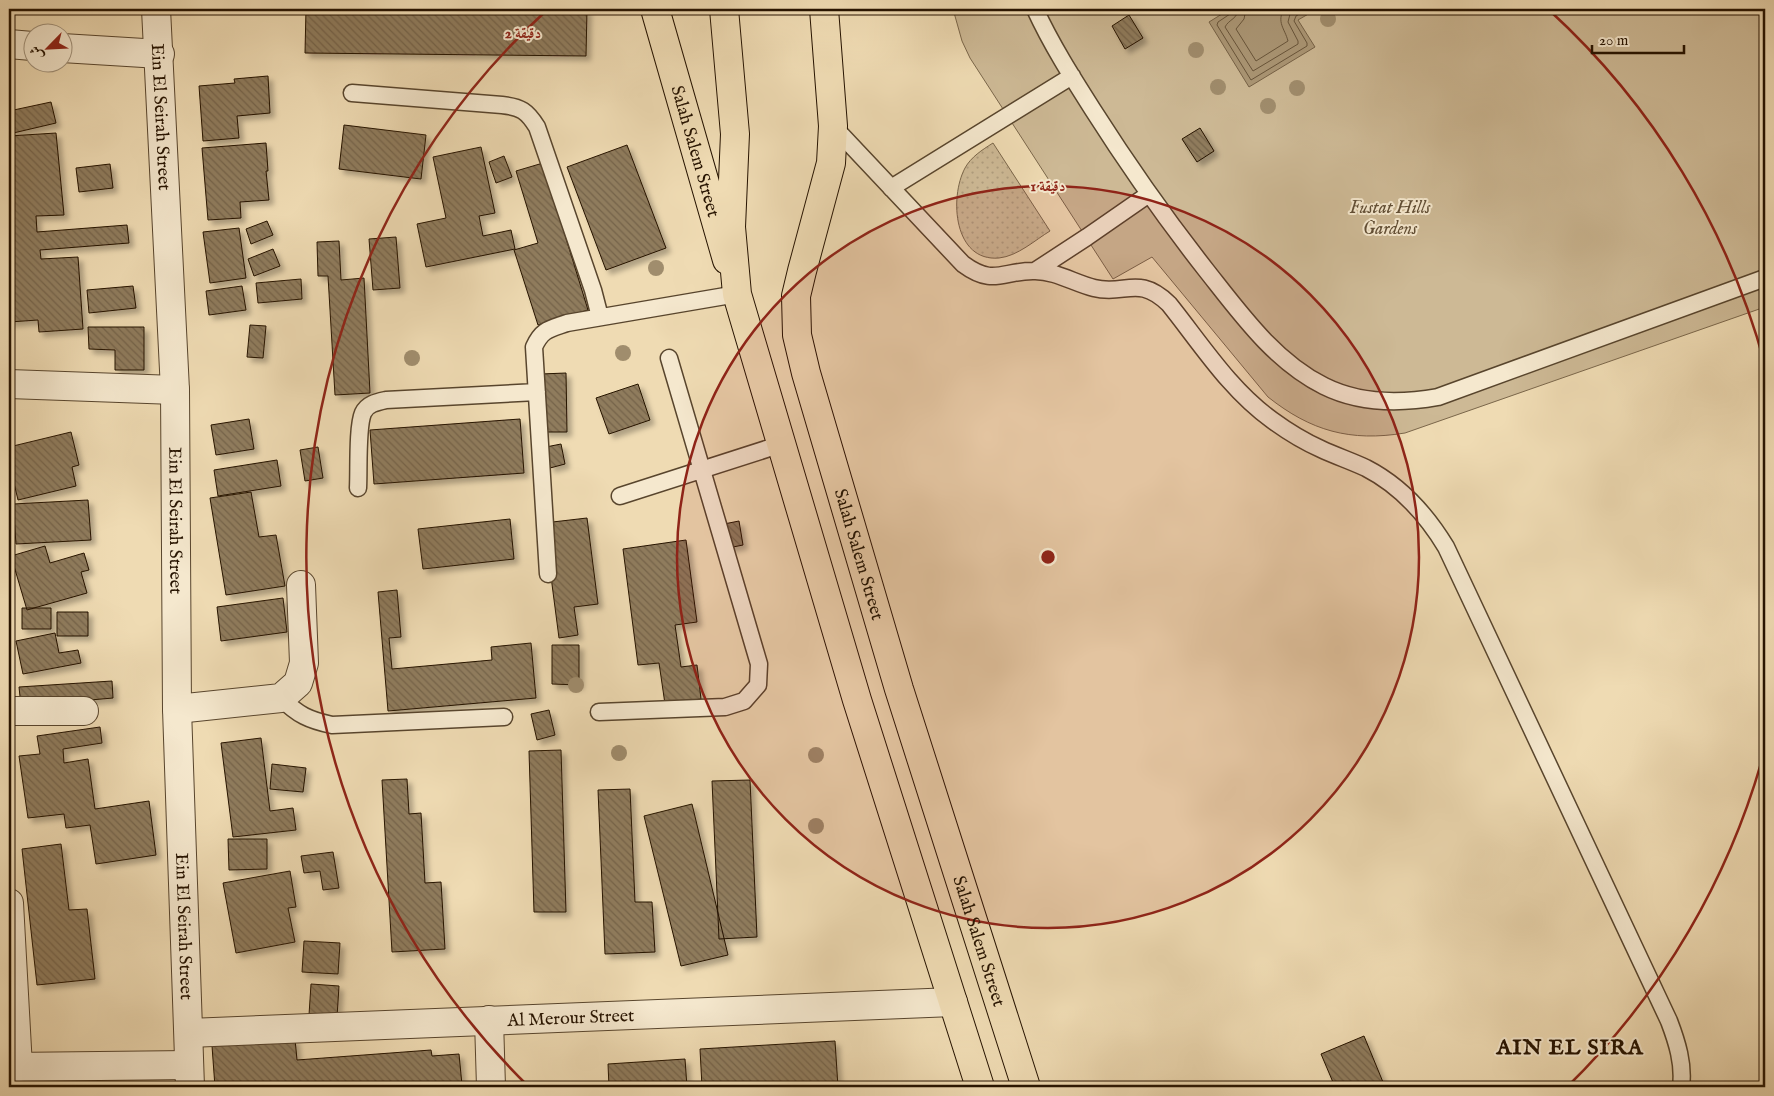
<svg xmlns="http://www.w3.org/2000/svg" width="1774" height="1096" font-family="'IM FELL English',Amiri,serif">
<defs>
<pattern id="grass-dots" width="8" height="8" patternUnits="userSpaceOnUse" patternTransform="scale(1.25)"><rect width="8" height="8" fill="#cdb995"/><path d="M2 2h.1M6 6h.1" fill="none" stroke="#b09e7f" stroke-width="1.8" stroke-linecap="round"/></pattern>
<pattern id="building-back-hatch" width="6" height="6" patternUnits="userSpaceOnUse" patternTransform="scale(1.25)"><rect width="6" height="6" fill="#8f7b5d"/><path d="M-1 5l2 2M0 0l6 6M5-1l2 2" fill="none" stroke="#75644a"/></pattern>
<filter id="shadow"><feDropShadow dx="4.5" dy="4.5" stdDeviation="2.5" flood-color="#0004"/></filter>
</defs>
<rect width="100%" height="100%" fill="#efdbb3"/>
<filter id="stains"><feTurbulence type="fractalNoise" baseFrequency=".004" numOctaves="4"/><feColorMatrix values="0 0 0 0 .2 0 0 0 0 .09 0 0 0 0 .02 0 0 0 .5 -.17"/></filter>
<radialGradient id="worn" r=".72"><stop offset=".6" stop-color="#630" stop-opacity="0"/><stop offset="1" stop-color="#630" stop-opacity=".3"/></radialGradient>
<path fill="url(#grass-dots)" stroke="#7a664a" d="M993,143L1050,231C1035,240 1018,256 999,258C954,262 949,198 965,168C971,157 982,150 993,143Z"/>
<path fill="#cdb995" stroke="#7a664a" d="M953,9H1765V307L1405,433C1350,442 1311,431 1268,397L1152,257L1113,279L970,58L962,41Z"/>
<path fill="#ab9776" stroke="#766247" d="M1230,9H1317L1298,20L1315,47L1249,87L1209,22Z"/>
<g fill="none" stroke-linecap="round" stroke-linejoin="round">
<path stroke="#68553b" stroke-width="1" d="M1232,9L1230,14L1218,22L1217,25L1251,80L1307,46V43L1294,21L1296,16L1308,9
M1238,9C1238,19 1229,19 1225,27L1253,71L1298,44V41L1288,22L1290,14L1296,9
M1246,9L1244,19L1236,29L1256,61L1288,41C1285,29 1276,22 1284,9"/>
</g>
<path fill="url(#building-back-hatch)" stroke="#261300" filter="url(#shadow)" d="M306,9H587L586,56L305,53Z
M1129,15L1143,38L1125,49L1112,26Z
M268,76L270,113L237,116L239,138L203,141L199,86L235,83L234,79Z
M51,102L56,123L9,134V111Z
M344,125L426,135L421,179L339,169Z
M1200,128L1214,151L1197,162L1182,139Z
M56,133L64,215L36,216L37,232L127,225L129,243L40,250L41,259L78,257L83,329L39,332L38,320L9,322V218H14L11,176H9V136Z
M266,143L268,171H266L269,200L240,202L241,218L208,220L202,148Z
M627,145L666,248L606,270L567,167Z
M481,147L495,213L479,216L483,236L511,230L515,249L426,267L417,224L446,218L433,157Z
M504,156L512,177L496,183L489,162Z
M543,163L588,310L538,325L514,250L538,243L516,171Z
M110,164L113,188L79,192L76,168Z
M267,221L273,235L251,244L246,229Z
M239,228L246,278L210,283L203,232Z
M396,237L400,288L373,290L369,239Z
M339,241L341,280L364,278L370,393L335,395L328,276H318L317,242Z
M273,249L280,266L254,276L248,259Z
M301,279L302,299L258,303L256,283Z
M133,286L136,308L89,313L87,290Z
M242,286L246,310L209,315L206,291Z
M250,325L266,326L263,358L247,357Z
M88,327H144V370H115V350L89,349Z
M566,373L567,432H543L541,374Z
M638,384L650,420L609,434L596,398Z
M249,419L254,449L216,455L211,425Z
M520,419L524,473L374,484L370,430Z
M71,432L79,465L72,467L76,486L18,500L9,462V447Z
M561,444L565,464L550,468L546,447Z
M318,447L323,478L305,481L300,450Z
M277,460L281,486L218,496L214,470Z
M251,492L259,537L276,535L285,586L226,595L210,498Z
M88,500L91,540L16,544L13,504Z
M587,518L598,604L574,607L578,635L559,638L544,523Z
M510,519L514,559L423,569L418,529Z
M739,521L743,545L728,548L724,524Z
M686,540L697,622L675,625L681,667L697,665L701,699L665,704L659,663L638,665L623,549Z
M45,546L50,563L84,553L89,570L81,572L87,593L27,610L11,556Z
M397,590L401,637L389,638L392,669L492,660L491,647L531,643L536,698L388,711L378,592Z
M283,598L287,632L221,641L217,607Z
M22,608H51V629H22Z
M57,612H88V636H57Z
M55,633L59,653L78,650L81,663L23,674L16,641Z
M552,645H579V685L552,684Z
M112,681L113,698L21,706L19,687Z
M549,710L555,735L537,740L531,714Z
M100,727L102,743L63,749L64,763L88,759L95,809L149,801L156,855L96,864L90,825L66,828L64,814L28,818L19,756L40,754L37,736Z
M261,738L270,811L293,808L296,830L233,837L221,743Z
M561,750L566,912H534L529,751Z
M272,764L306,768L303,792L270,789Z
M407,779L409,814L421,813L425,883L441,882L445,949L392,952L382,780Z
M750,780L757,937L719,939L712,781Z
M630,789L635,902H652L655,952L605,954L598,790Z
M692,804L728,955L681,966L644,816Z
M228,839H267V869L229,870Z
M61,844L69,910L87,909L95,979L37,985L22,849Z
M333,852L339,888L323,890L320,871L304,873L301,856Z
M290,871L296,907L288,908L295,942L236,953L223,883Z
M304,941L340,943L338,974L302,972Z
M311,984L339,986L337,1017L309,1015Z
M1364,1036L1385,1087H1335L1321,1054Z
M295,1039L297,1060L431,1050L432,1056L459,1054L462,1085L435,1087H215L212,1046Z
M835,1041L838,1087H702L700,1049Z
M685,1059L687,1087H609L608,1064Z"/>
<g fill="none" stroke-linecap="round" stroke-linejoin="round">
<g stroke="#58452d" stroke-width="19">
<path id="lane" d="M1035,9C1051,44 1072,77 1093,110C1128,165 1166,219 1206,270C1240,313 1274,361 1324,386C1360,404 1399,404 1438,397L1765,278
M352,93L502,105C521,107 527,111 537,127L593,290L600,317
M833,126L963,264C994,287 1003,270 1035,271C1056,271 1074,283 1094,288C1125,296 1138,274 1169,304C1201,344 1230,390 1272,420C1287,431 1303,441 1321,449C1336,456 1351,461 1366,468C1401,486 1426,514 1446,547L1669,1021C1677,1042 1684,1064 1681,1087
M891,188L1072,76
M1035,271L1087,237L1149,194
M358,488C359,471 357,427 363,413C367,404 377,402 386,400L537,392
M620,496L782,444
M548,574L534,347C542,329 550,329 567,323L737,294
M281,698C298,715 309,720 332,725L504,717
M599,712L725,707L744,701L758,685L759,664L669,358"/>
</g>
<g stroke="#58452d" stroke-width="30">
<g id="street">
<path id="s1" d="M156,9L175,390L177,709L190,1087"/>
<path d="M9,44L32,46"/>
<path d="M62,48L160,54"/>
<path d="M9,384L175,390"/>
<path d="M177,709L281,698L298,683L304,663L301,585"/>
<path d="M9,711H84"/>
<path d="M9,903L18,1067"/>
<path d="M489,1020L491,1087"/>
<path id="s2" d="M189,1033L953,1002"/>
<path d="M9,1067L189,1065"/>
</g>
</g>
<g stroke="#261300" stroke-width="30">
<g id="primary">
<path id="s3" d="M655,9L727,260"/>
</g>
</g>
<g stroke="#261300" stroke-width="30">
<g id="highway">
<path d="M724,9L735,134L731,227L737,294L857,700L980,1087"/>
<path id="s4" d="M824,9L833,126L831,163L802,271L796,296L797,335L806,373L899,689L1026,1087"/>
</g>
</g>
<use href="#lane" stroke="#f5e8ce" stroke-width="16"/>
<use href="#street" stroke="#f5e8ce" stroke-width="28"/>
<use href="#primary" stroke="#efdbb3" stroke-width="28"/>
<use href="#highway" stroke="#efdbb3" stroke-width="28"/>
</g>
<g fill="#a08d6d">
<circle cx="1328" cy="19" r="8"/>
<circle cx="1196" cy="50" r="8"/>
<circle cx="1218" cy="87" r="8"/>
<circle cx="1297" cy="88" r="8"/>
<circle cx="1268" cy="106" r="8"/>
<circle cx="656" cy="268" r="8"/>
<circle cx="623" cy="353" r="8"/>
<circle cx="412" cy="358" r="8"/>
<circle cx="576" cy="685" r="8"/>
<circle cx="619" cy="753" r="8"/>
<circle cx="816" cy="755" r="8"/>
<circle cx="816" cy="826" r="8"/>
</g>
<circle cx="1048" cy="557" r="371" fill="#8f2418" fill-opacity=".12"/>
<g fill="none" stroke="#8f2418" stroke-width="2.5">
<circle cx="1048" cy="557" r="371"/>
<path d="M1765 749A742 742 0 0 1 1568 1086M528 1086A742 742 0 0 1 547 10M1549 10A742 742 0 0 1 1765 365"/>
</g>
<g text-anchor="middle" stroke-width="4" stroke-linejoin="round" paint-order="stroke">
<g font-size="18" fill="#261300" stroke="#f5e8ce">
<text dy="6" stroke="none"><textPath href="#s1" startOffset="108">Ein El Seirah Street</textPath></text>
<text dy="6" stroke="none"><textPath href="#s3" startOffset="148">Salah Salem Street</textPath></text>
<text dy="6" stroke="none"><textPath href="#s1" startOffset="512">Ein El Seirah Street</textPath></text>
<text dy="6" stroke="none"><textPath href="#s4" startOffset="559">Salah Salem Street</textPath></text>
<text dy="6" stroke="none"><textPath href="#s1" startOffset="918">Ein El Seirah Street</textPath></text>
<text dy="6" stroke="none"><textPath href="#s4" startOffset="964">Salah Salem Street</textPath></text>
<text dy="6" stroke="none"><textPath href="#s2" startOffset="382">Al Merour Street</textPath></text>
</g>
<g font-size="18" font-style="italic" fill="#604d34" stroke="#f5e8ce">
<text x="1390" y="213">Fustat Hills<tspan x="1390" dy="21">Gardens</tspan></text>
</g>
<g font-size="22" font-weight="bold" letter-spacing="1" fill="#261300" stroke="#f5e8ce">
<text x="1570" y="1054">AIN EL SIRA</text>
</g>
</g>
<circle cx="1048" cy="557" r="8" fill="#8f2418" stroke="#f5e8ce" stroke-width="2.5"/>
<g font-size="15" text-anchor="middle" font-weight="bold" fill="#8f2418" stroke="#f5e8ce" stroke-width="4" stroke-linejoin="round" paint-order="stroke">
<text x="523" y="38">2 دقيقة</text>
<text x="1048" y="191">1 دقيقة</text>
</g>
<rect width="1774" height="1096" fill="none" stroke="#efdbb3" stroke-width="30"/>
<rect x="10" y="10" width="1754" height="1076" fill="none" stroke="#261300" stroke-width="2.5"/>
<rect x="15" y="15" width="1744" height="1066" fill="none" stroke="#261300"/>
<g transform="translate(48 48) rotate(246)"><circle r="24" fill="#f5e8ce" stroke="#a2937c"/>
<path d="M0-4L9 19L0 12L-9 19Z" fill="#8f2418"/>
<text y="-8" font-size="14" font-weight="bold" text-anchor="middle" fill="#261300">ش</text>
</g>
<path d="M1592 45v8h92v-8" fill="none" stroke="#261300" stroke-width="2.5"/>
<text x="1599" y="45" font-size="15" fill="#261300" stroke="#f5e8ce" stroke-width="4" paint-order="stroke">20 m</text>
<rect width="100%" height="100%" filter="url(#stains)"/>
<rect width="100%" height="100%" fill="url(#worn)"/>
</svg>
